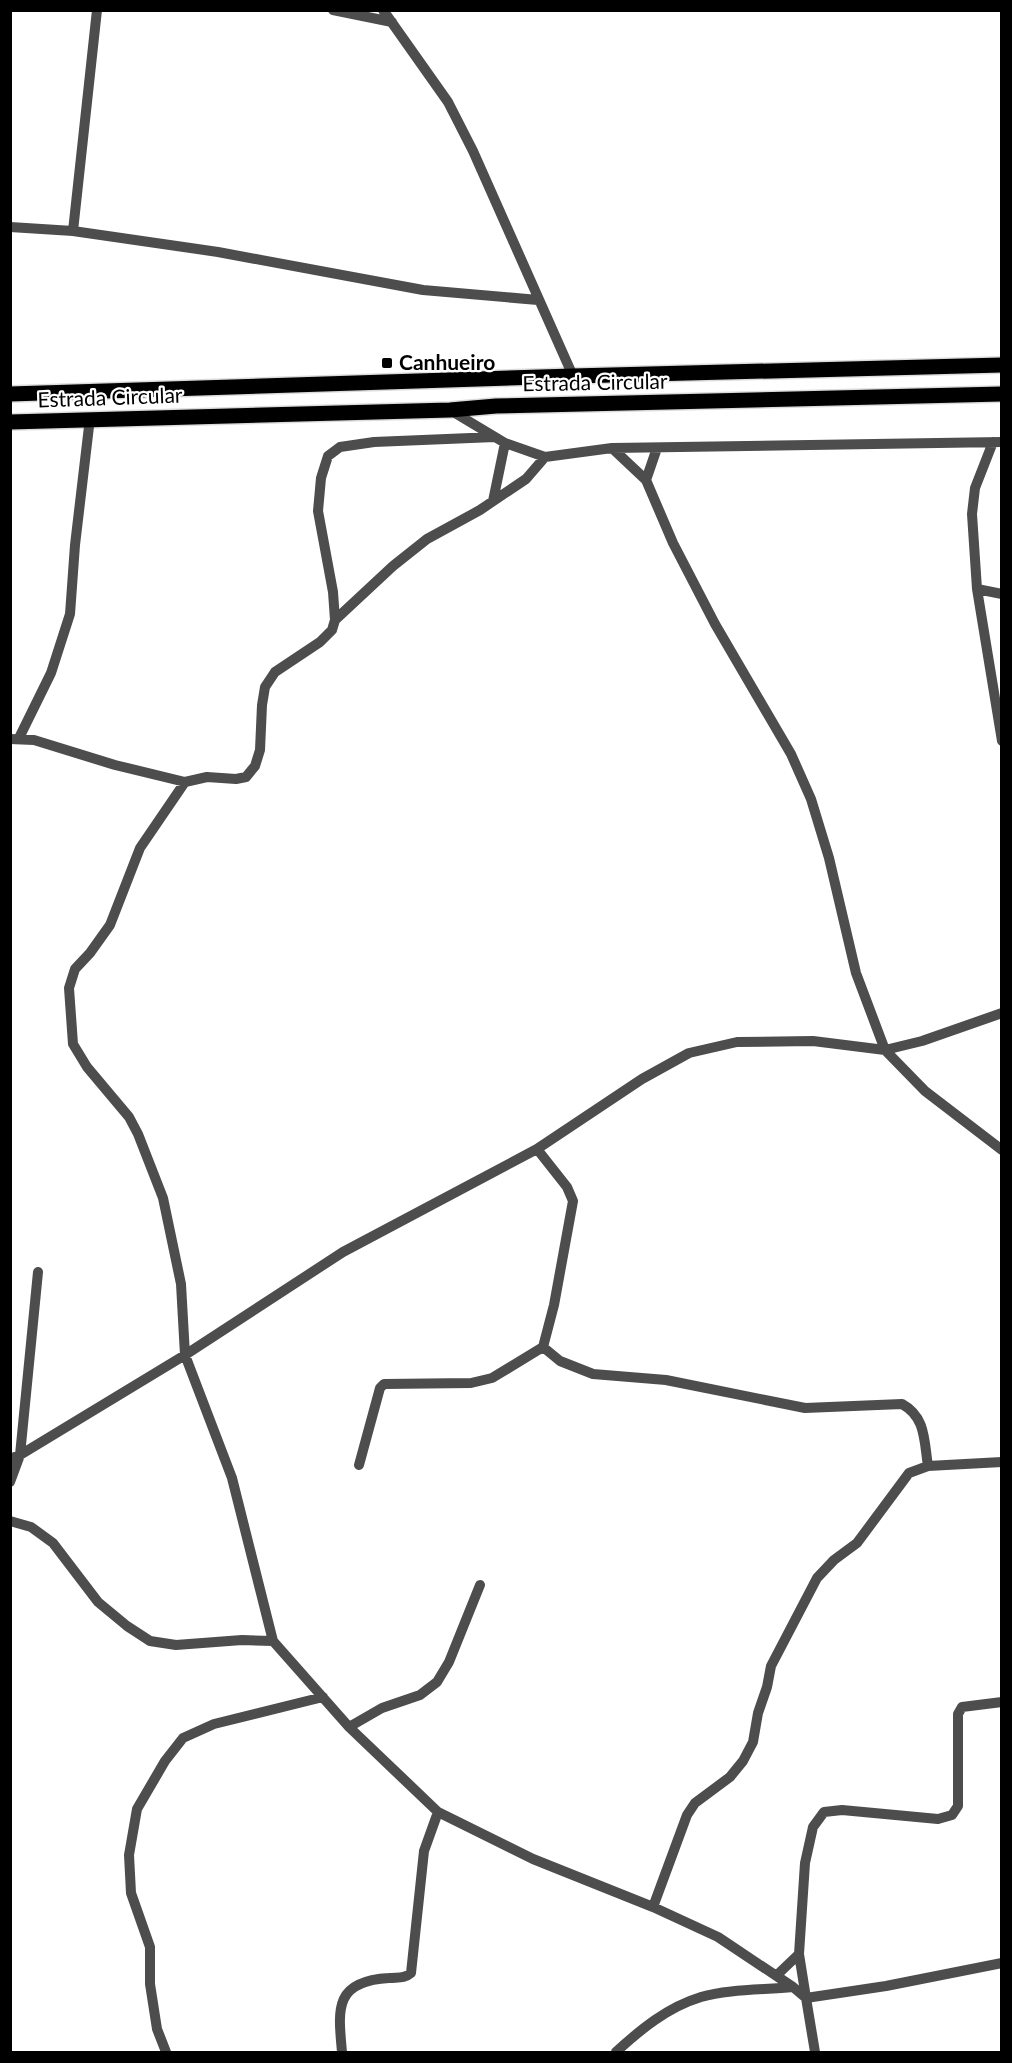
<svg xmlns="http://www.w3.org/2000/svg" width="1012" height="2063" font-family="Lato,sans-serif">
<rect width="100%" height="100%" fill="#fff"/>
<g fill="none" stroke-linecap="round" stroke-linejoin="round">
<g stroke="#dbdbdb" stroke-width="18">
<path id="major" d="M10,394L573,376L1002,365
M10,422L450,410L496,406L1002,394"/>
</g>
<path stroke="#4d4d4d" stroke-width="10" d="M333,10L392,22
M383,10L448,102L473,151L573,376
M10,227L73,231L218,252L423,290L538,300
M73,231L97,10
M450,410L505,443L545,457L612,448L1002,442
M993,442L975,488L972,514L977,589L1002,741
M612,448L646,480L673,543L715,624L791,754L811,799L829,858L856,973L885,1050L925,1091L1002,1150
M646,480L657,448
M493,501L505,443
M977,589L1002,594
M335,620L393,566L427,539L480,510L526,479L545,457
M19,738L51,673L70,614L75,545L90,418
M10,739L34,740L115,765L185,782L207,777L236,779L246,777L255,766L260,750L262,705L265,687L275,672L320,642L332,630L335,620L333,592L318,511L321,478L328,456L340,447L374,442L495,437
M185,782L140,848L110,925L90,953L75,969L69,988L73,1044L87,1067L129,1117L138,1134L163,1198L181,1284L185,1355L232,1478L273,1641
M543,1347L560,1361L593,1374L666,1380L805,1408L902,1404C926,1417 924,1441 928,1466
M10,1459L20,1455L185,1355L343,1252L537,1149L642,1079L689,1053L737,1042L813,1041L885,1050L922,1041L1002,1013
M359,1465L380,1388L384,1384L471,1383L492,1378L543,1347L554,1305L573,1201L567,1187L537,1149
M10,1482L20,1455L38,1272
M10,1521L31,1527L53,1543L98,1602L127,1626L150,1641L176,1645L242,1640L273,1641L349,1727L438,1812L533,1859L653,1907L718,1937L793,1987L806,1998L815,2052
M1002,1702L962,1707L958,1714V1806L952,1815L938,1819L842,1810L824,1812L813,1827L805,1863L799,1954L806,1998L886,1986L1002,1963
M349,1727L382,1708L420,1695L437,1682L449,1662L480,1585
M653,1907L687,1815L695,1803L730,1777L743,1761L753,1742L758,1713L767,1687L771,1666L817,1578L834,1560L857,1543L909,1473L928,1466L1002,1462
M777,1975L799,1954
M166,2052L157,2029L150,1984V1947L131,1893L129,1855L137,1809L165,1761L183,1738L214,1724L323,1697
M342,2052C338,2009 334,1981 389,1978C398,1977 404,1979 411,1973L424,1851L438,1812
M616,2052C641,2029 668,2007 701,1997C728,1989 764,1990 793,1987"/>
<use href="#major" stroke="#000" stroke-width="15"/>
</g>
<rect fill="#000" stroke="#fff" stroke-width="2" x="381" y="357" width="12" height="12" rx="3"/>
<g text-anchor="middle" stroke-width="4.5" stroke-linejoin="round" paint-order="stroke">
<g font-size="21" font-weight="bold" fill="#000" stroke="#fff" text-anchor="start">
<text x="399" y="370">Canhueiro</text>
</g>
<g font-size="21" fill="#000" stroke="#fff">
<text transform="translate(595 383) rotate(-1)" y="7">Estrada Circular</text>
<text transform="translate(110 398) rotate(-2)" y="7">Estrada Circular</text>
</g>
</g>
<rect width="1012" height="2063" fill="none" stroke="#000000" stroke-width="24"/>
</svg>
